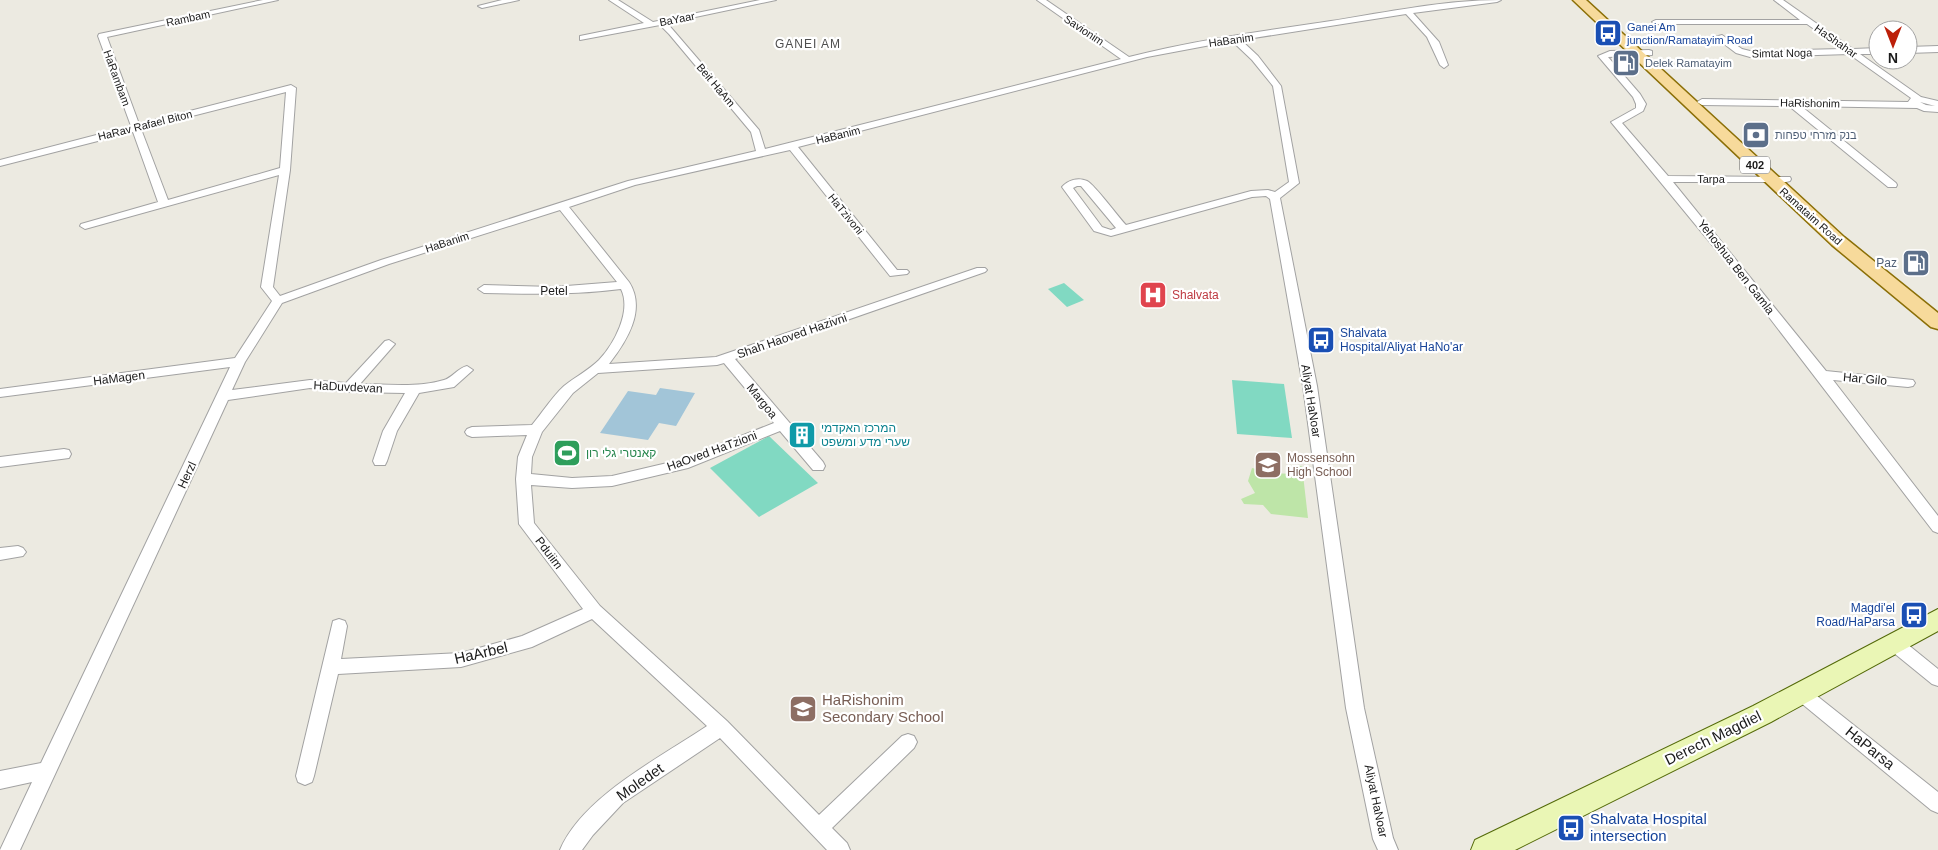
<svg xmlns="http://www.w3.org/2000/svg" width="1938" height="850" font-family="Helvetica,'Noto Sans Hebrew',sans-serif">
<rect width="100%" height="100%" fill="#eceae1"/>
<path fill="#bee5a8" d="M1295,466H1302L1308,518L1271,514L1263,505L1244,504L1241,499L1255,493L1248,481L1252,468L1273,473L1292,474Z"/>
<path fill="#81d9c2" d="M1064,283L1084,300L1067,307L1048,289Z
M1232,380L1284,384L1292,438L1237,434Z
M769,436L818,483L759,517L710,468Z"/>
<path fill="#a2c5d8" d="M660,388L695,393L676,426L659,423L648,440L600,433L628,391L656,395Z"/>
<g fill="none" stroke-linecap="round" stroke-linejoin="round">
<g stroke="#a2a2a2" stroke-width="2">
<path id="street" d="M263,0H278L107,37L139,124L291,85L296,88L290,170L273,287L280,296L381,260L628,181L756,151L751,132L669,34L660,25L580,40V36L644,23L609,0H618L653,22L760,0H776L667,23L759,130L765,149L1121,59L1037,0H1046L1129,57C1195,40 1264,31 1331,21C1387,12 1444,0 1501,0L1497,2L1413,13L1439,42L1448,65L1444,68L1440,65L1427,37L1406,14L1241,40L1258,56L1281,86L1299,183L1280,198L1317,386L1364,708L1393,838L1398,850H1378L1373,839L1346,708L1303,386L1270,199L1266,196L1252,197L1111,236L1094,231L1062,187C1068,180 1078,177 1087,181C1095,185 1118,217 1126,225L1251,191L1268,190L1275,192L1289,182L1273,86L1252,60L1232,41L1147,57L798,147L897,270H907L909,272L907,274L890,276L790,150L635,185L569,207L629,282C647,310 626,342 609,364L716,357L977,268H985L987,270L985,272L735,359L823,462L825,466L823,470H813L780,431L688,468L612,486L572,488L531,485L534,523L600,606L727,721L819,815L902,736L908,734L914,736L917,742L914,748L832,828L847,843L850,850H827L720,738L623,803L593,835L582,850H560C582,797 661,757 707,726L592,619L532,647L461,667L338,674L314,776L312,782L305,785L298,782L296,776L333,621L339,619L345,621L347,626L341,659L461,653L522,636L583,609L519,524L516,479L518,457L527,435L472,437L467,435L465,432L467,429L472,427L532,425C542,413 552,397 564,386C575,377 589,370 599,360C614,344 632,311 621,289C575,295 530,294 484,293L478,289L484,285L554,287L617,282L560,210L389,264L282,303L245,362L232,390L310,380L346,383L385,341L389,340L395,344L360,384C387,384 418,388 444,380C452,378 458,368 467,366L473,370L454,387L419,393L397,431L387,461L385,465H375L373,461L383,431L405,393L349,392L310,388L228,400L20,850H0L32,782L0,789V771L41,763L230,367L0,397V389L235,358L272,301L261,287L279,175L85,229L80,226L81,224L158,202L133,132L0,166V160L131,126L98,36L99,34ZM286,92L280,168L168,200L141,129ZM1077,186H1081L1116,228L1111,230L1102,227L1073,188ZM724,363L774,423L680,460L612,476L572,478L531,474L532,457L542,432L573,393L598,373L717,365Z
M502,0H519L482,8L478,6Z
M1774,0H1783L1853,49L1878,48V54H1860L1921,97L1938,101V112L1924,111L1917,108L1801,106L1896,183L1897,185L1896,187H1888L1789,106L1702,105L1697,102L1702,99L1908,102L1911,98L1849,54L1750,57L1736,53L1715,37L1722,35L1742,49L1750,51L1842,49L1807,24H1656L1652,22L1656,20H1800ZM1920,102L1935,106L1926,105Z
M1938,46V52L1908,53V47Z
M1649,50L1652,51V55L1608,57L1640,94L1646,104L1643,111L1622,123L1668,176L1790,177L1791,179L1790,181L1786,182H1673L1826,371L1913,380L1915,383L1913,386L1908,387L1833,380L1938,516V533L1933,531L1736,274L1611,122L1636,108V104L1633,97L1598,56L1610,51Z
M64,449L69,450L71,454L69,458L0,467V457Z
M18,546L23,548L26,552L23,556L0,560V548Z
M1895,637L1901,639L1938,669V686L1932,684L1889,649L1887,644L1889,639Z
M1801,685L1807,688L1938,792V813L1931,810L1795,698L1792,693L1795,688Z"/>
</g>
<g stroke="#546a09" stroke-width="2">
<path id="secondary" d="M1938,609V631L1771,722L1515,850H1471L1475,840L1753,706Z"/>
</g>
<g stroke="#8b6f07" stroke-width="3">
<path id="primary" d="M1573,0H1586L1844,237L1938,313V329L1931,327L1832,245Z"/>
</g>
<use href="#street" fill="#fff" fill-rule="evenodd"/>
<use href="#secondary" fill="#eaf6b5" fill-rule="evenodd"/>
<use href="#primary" fill="#f7da9b" fill-rule="evenodd"/>
</g>
<defs>
<g id="bus-square" transform="scale(1.4375)"><rect x="-9" y="-9" width="18" height="18" rx="4" fill="#1a4fb4" stroke="#fff"/><path d="M-5-6H5V4H4V6H2V4H-2V6H-4V4H-5ZM-3.5-4V0h7V-4ZM-3.5 1.2v1.5H-2V1.2ZM2 1.2v1.5H3.5V1.2Z" fill="#fff"/></g>
<g id="fuel-square" transform="scale(1.4375)"><rect x="-9" y="-9" width="18" height="18" rx="4" fill="#5c6f8a" stroke="#fff"/><path d="M-5.5-6h7V0h2V4h1.3V-2.5L3-4.5l.8-.8L6-3V5H2.5V1h-1V6h-7ZM-4.2-4.7v3.2H.2V-4.7Z" fill="#fff"/></g>
<g id="bank-square" transform="scale(1.4375)"><rect x="-9" y="-9" width="18" height="18" rx="4" fill="#5c6f8a" stroke="#fff"/><path d="M-6-4H6V4H-6ZM0-2.3a2.3 2.3 0 1 0 0 4.6a2.3 2.3 0 1 0 0-4.6Z" fill="#fff"/></g>
<g id="hospital-square" transform="scale(1.4375)"><rect x="-9" y="-9" width="18" height="18" rx="4" fill="#e0444e" stroke="#fff"/><path d="M-5-5h3v3.5h4V-5h3V5h-3V1.5h-4V5h-3Z" fill="#fff"/></g>
<g id="building-square" transform="scale(1.4375)"><rect x="-9" y="-9" width="18" height="18" rx="4" fill="#0f9aa8" stroke="#fff"/><path d="M-4-6H4V6H1V3H-1V6H-4ZM-2.5-4.3h1.7v1.8h-1.7ZM.8-4.3h1.7v1.8H.8ZM-2.5-1h1.7V.8h-1.7ZM.8-1h1.7V.8H.8Z" fill="#fff"/></g>
<g id="stadium-square" transform="scale(1.4375)"><rect x="-9" y="-9" width="18" height="18" rx="4" fill="#2e9e5b" stroke="#fff"/><path d="M0-5a6.5 5 0 1 0 0 10a6.5 5 0 1 0 0-10ZM-3.5-1.8h7v3.6h-7Z" fill="#fff"/></g>
<g id="school-square" transform="scale(1.4375)"><rect x="-9" y="-9" width="18" height="18" rx="4" fill="#8d6e63" stroke="#fff"/><path d="M0-5L7-2L0 1L-7-2ZM-4 1L0 2.5L4 1V4Q0 6-4 4Z" fill="#fff"/></g>
</defs>
<g fill-rule="evenodd">
<use href="#bus-square" x="1608" y="33"/>
<use href="#fuel-square" x="1626" y="63"/>
<use href="#bank-square" x="1756" y="135"/>
<use href="#fuel-square" x="1916" y="263"/>
<use href="#hospital-square" x="1153" y="295"/>
<use href="#bus-square" x="1321" y="340"/>
<use href="#building-square" x="802" y="435"/>
<use href="#stadium-square" x="567" y="453"/>
<use href="#school-square" x="1268" y="465"/>
<use href="#bus-square" x="1914" y="615"/>
<use href="#school-square" x="803" y="709"/>
<use href="#bus-square" x="1571" y="828"/>
</g>
<g text-anchor="middle" stroke-width="4.5" stroke-linejoin="round" paint-order="stroke">
<g font-size="11" fill="#1b1b1b" stroke="#fff">
<text transform="translate(188 18) rotate(-12)" y="4">Rambam</text>
<text transform="translate(677 19) rotate(-11)" y="4">BaYaar</text>
<text transform="translate(1084 30) rotate(34)" y="4">Savionim</text>
<text transform="translate(1231 40) rotate(-8)" y="4">HaBanim</text>
<text transform="translate(1836 41) rotate(35)" y="4">HaShahar</text>
<text transform="translate(1782 53) rotate(-1)" y="4">Simtat Noga</text>
<text transform="translate(117 78) rotate(70)" y="4">HaRambam</text>
<text transform="translate(716 85) rotate(50)" y="4">Beit HaAm</text>
<text transform="translate(1810 103) rotate(1)" y="4">HaRishonim</text>
<text transform="translate(145 125) rotate(-14)" y="4">HaRav Rafael Biton</text>
<text transform="translate(838 135) rotate(-14)" y="4">HaBanim</text>
<text x="1711" y="183">Tarpa</text>
<text transform="translate(846 214) rotate(51)" y="4">HaTzivoni</text>
<text transform="translate(1811 216) rotate(42)" y="4">Ramataim Road</text>
<text transform="translate(447 242) rotate(-18)" y="4">HaBanim</text>
</g>
<g font-size="11" fill="#164399" stroke="#fff" text-anchor="start">
<text x="1627" y="31">Ganei Am<tspan x="1627" dy="13">junction/Ramatayim Road</tspan></text>
</g>
<g font-size="11" fill="#4e5e75" stroke="#fff" text-anchor="start">
<text x="1645" y="67">Delek Ramatayim</text>
<text x="1775" y="139">בנק מזרחי טפחות</text>
</g>
<rect fill="#fff" stroke="#5f5f5f" stroke-width="1" x="1740" y="156.5" width="30" height="17" rx="4"/>
<g font-size="11" font-weight="bold" fill="#1b1b1b">
<text x="1755" y="169">402</text>
</g>
<g font-size="12" letter-spacing="1" fill="#4e4e4e" stroke="#fff">
<text x="808" y="48">GANEI AM</text>
</g>
<g font-size="12" fill="#4e5e75" stroke="#fff" text-anchor="end">
<text x="1897" y="267">Paz</text>
</g>
<g font-size="12" fill="#1b1b1b" stroke="#fff">
<text transform="translate(1736 267) rotate(52)" y="4">Yehoshua Ben Gamla</text>
<text x="554" y="295">Petel</text>
<text transform="translate(792 336) rotate(-19)" y="4">Shah Haoved Hazivni</text>
<text transform="translate(119 378) rotate(-7)" y="4">HaMagen</text>
<text transform="translate(1865 379) rotate(5)" y="4">Har Gilo</text>
<text transform="translate(348 387) rotate(3)" y="4">HaDuvdevan</text>
<text transform="translate(762 401) rotate(51)" y="4">Margoa</text>
<text transform="translate(1311 401) rotate(81)" y="4">Aliyat HaNoar</text>
<text transform="translate(712 451) rotate(-20)" y="4">HaOved HaTzioni</text>
<text transform="translate(187 475) rotate(-65)" y="4">Herzl</text>
<text transform="translate(549 553) rotate(53)" y="4">Pduiim</text>
<text transform="translate(1376 801) rotate(78)" y="4">Aliyat HaNoar</text>
</g>
<g font-size="12" fill="#be3a42" stroke="#fff" text-anchor="start">
<text x="1172" y="299">Shalvata</text>
</g>
<g font-size="12" fill="#164399" stroke="#fff" text-anchor="start">
<text x="1340" y="337">Shalvata<tspan x="1340" dy="14">Hospital/Aliyat HaNo'ar</tspan></text>
<text x="1895" y="612" text-anchor="end">Magdi'el<tspan x="1895" dy="14">Road/HaParsa</tspan></text>
</g>
<g font-size="12" fill="#0d838f" stroke="#fff" text-anchor="start">
<text x="821" y="432">המרכז האקדמי<tspan x="821" dy="14">שערי מדע ומשפט</tspan></text>
</g>
<g font-size="12" fill="#27864d" stroke="#fff" text-anchor="start">
<text x="586" y="457">קאנטרי גלי רון</text>
</g>
<g font-size="12" fill="#785e54" stroke="#fff" text-anchor="start">
<text x="1287" y="462">Mossensohn<tspan x="1287" dy="14">High School</tspan></text>
</g>
<g font-size="15" fill="#1b1b1b" stroke="#fff">
<text transform="translate(481 653) rotate(-13)" y="5">HaArbel</text>
<text transform="translate(1713 738) rotate(-26)" y="5">Derech Magdiel</text>
<text transform="translate(1870 748) rotate(39)" y="5">HaParsa</text>
<text transform="translate(640 782) rotate(-35)" y="5">Moledet</text>
</g>
<g font-size="15" fill="#785e54" stroke="#fff" text-anchor="start">
<text x="822" y="705">HaRishonim<tspan x="822" dy="17">Secondary School</tspan></text>
</g>
<g font-size="15" fill="#164399" stroke="#fff" text-anchor="start">
<text x="1590" y="824">Shalvata Hospital<tspan x="1590" dy="17">intersection</tspan></text>
</g>
</g>
<g transform="translate(1893 45) rotate(180)"><circle r="24" fill="#ffffff" stroke="#a4a4a4"/>
<path d="M0-4L9 19L0 12L-9 19Z" fill="#bc1f09"/>
<text y="-8" font-size="14" font-weight="bold" text-anchor="middle" fill="#1b1b1b">N</text>
</g>
</svg>
